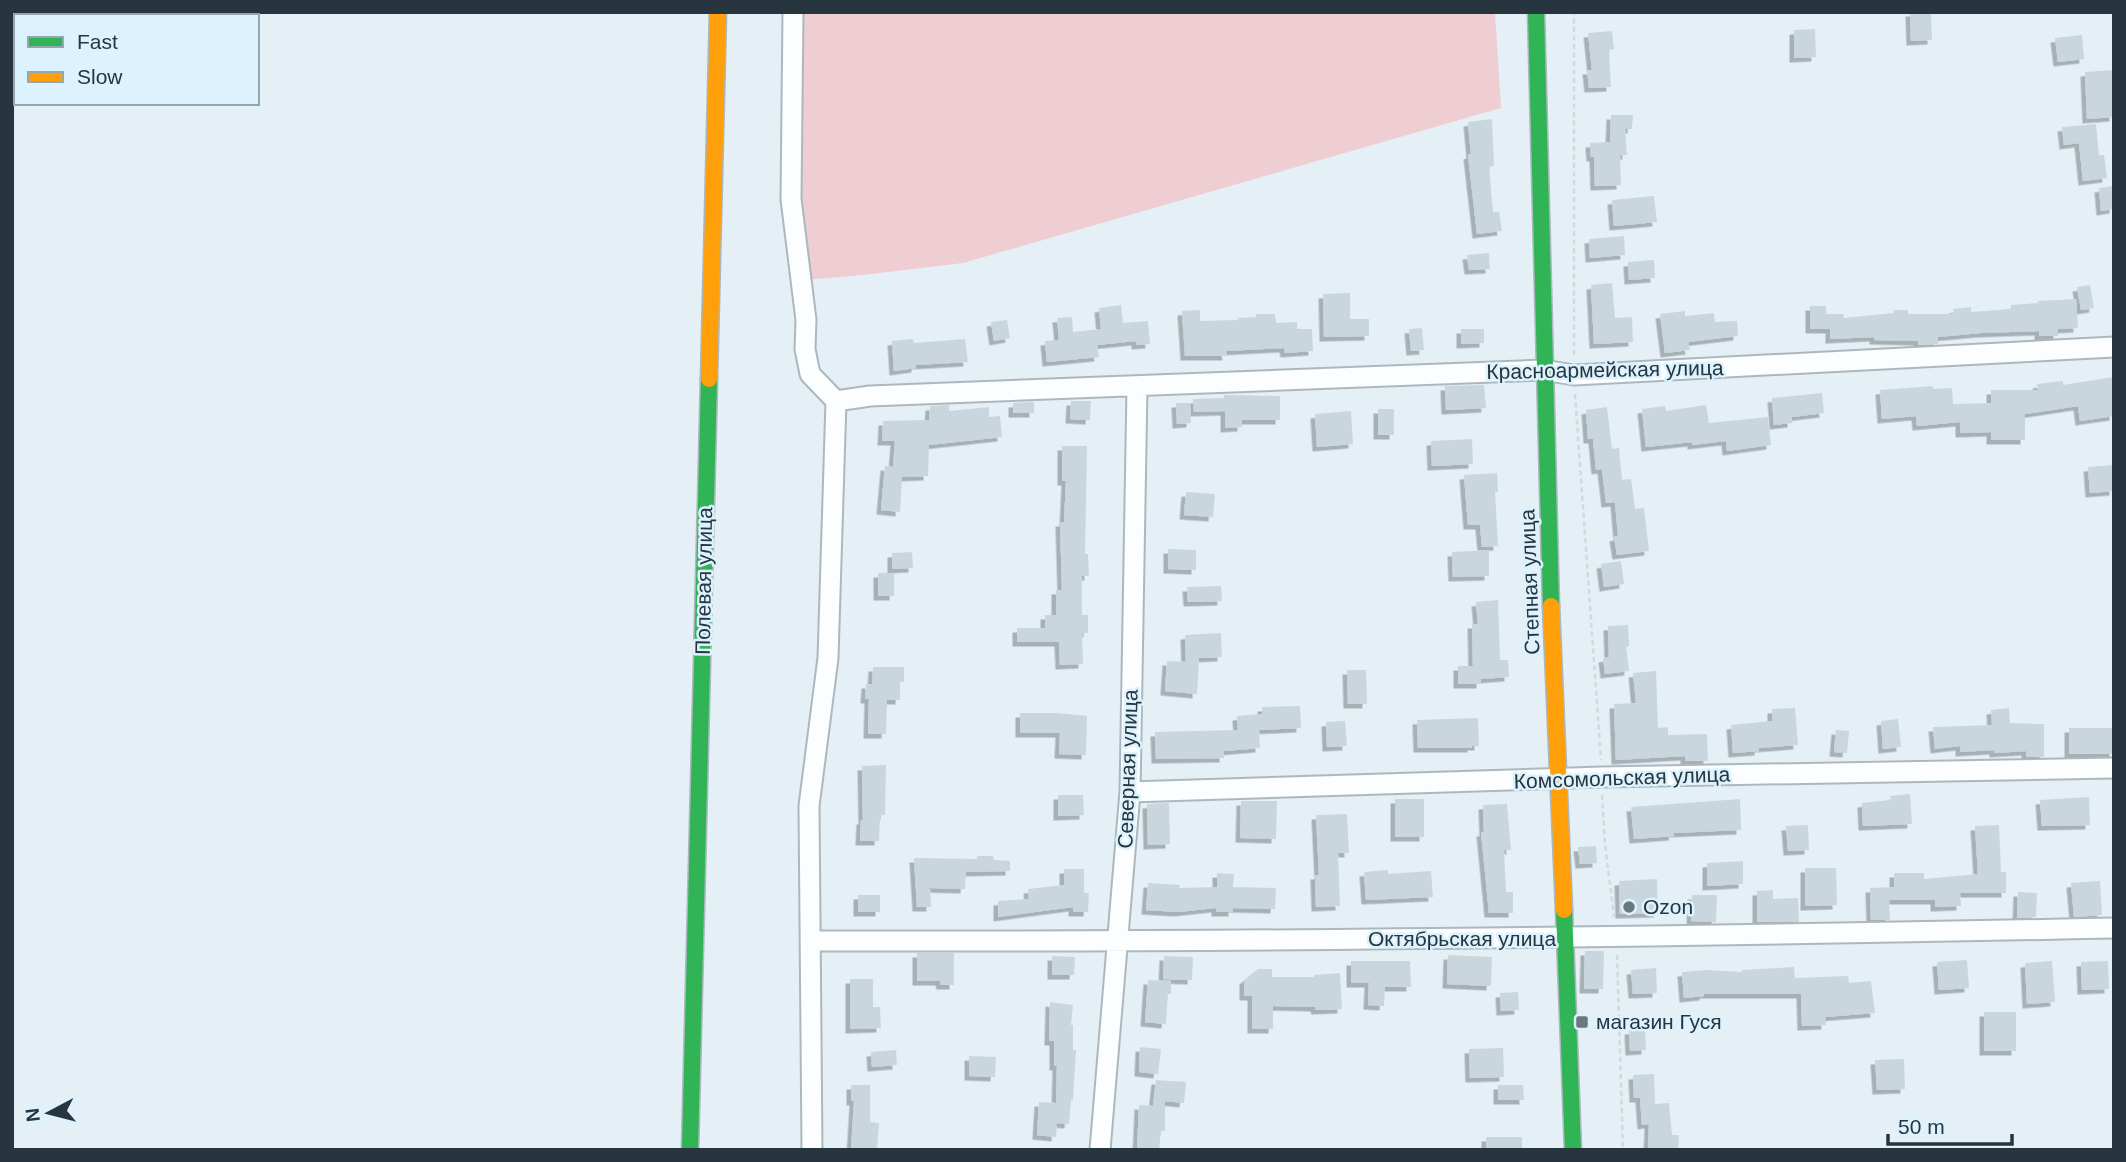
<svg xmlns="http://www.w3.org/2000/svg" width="2126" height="1162" font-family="Helvetica,sans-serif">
<defs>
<filter id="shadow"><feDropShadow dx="-4.5" dy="4.5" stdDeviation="0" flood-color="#0004"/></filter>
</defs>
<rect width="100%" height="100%" fill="#e4f0f6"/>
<path fill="#eeced3" d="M798,12H1495L1501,108L963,263L863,275L792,281Z"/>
<path fill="#cad6dd" filter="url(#shadow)" d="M1910,12H1931L1932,40L1911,41Z
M1815,29L1816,57L1794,58V30Z
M1612,31L1614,49L1609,50L1611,87L1589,88L1587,70H1592L1588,33Z
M2082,35L2084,59L2058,62L2055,38Z
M2114,70V117L2087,119L2085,72Z
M1611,115H1633L1632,129H1625L1627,155H1620L1621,185L1595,186L1594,157H1591L1590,143L1610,142Z
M1492,119L1494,166L1489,167L1493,212H1499L1502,231L1477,234L1468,155L1471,154L1468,122Z
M2096,124L2099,155H2104L2107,178L2083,181L2079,143L2064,145L2062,127Z
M2114,186V209L2101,211L2099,188Z
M1654,196L1657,222L1614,226L1612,200Z
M1624,236L1625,255L1590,258L1589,239Z
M1489,253L1490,269L1469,270L1467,255Z
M1654,260L1655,278L1629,280L1628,262Z
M1612,283L1615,318L1632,317L1633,342L1594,344L1591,285Z
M2090,285L2094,308L2081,310L2077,287Z
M1350,293V319H1369V336L1324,337L1323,294Z
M2076,299L2078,328L2058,329V336H2039V331L1981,333L1938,337V344L1918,345V341L1874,340V337L1830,339V329H1810V306H1826V314H1844L1843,318L1894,313V310H1908V314H1954L1953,309L1971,307V312L2011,309V305L2038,303V301Z
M1121,305L1123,323L1148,321L1150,344L1136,345V341L1097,345L1099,357L1047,362L1045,341L1059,340L1057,318L1072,317L1073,332L1101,329L1099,308Z
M1200,310V321L1238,320V318L1256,317V314H1275L1276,323L1297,322V329H1312L1313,351L1285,353L1284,348L1226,351L1227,356H1185L1182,311Z
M1685,311V316L1714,313L1715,322L1737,321L1738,336L1688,342L1690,350L1665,353L1660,314Z
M1007,320L1010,338L994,341L991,322Z
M1422,328L1424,350L1411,351L1409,329Z
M1461,329H1484V343L1461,344Z
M913,339L914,343L965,339L968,362L916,365V368L894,371L892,341Z
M2114,377V416L2080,421L2078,406L2025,414V440H1991V432L1960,433V422L1917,426L1916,416L1882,419L1880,390L1933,386V389L1952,388L1953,404L1991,403V390H2038L2037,384L2063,381V385Z
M1484,385L1486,408L1446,410L1445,386Z
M1822,393L1824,413L1792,417V423L1774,425L1772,398Z
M1224,395L1280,396V420H1242V427L1225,428V411L1194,412L1193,399L1224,398Z
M1071,401H1091L1090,420L1070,419Z
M1034,402V413H1013V403Z
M1176,403H1190L1191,423L1177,424Z
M949,405V411L989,407V417L1000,416L1002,437L929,445L928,476L902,477L900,512L881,510L885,466L893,467L895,441H882L883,421L929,420L930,406Z
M1706,405L1709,423L1768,417L1771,445L1727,451L1726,441L1692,445V442L1646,447L1642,409L1665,406L1666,411Z
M1607,407L1612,449L1619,448L1622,480L1631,479L1635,509L1644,508L1649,551L1617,555L1614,537L1618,536L1615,502L1606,503L1602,469L1596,470L1593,439H1588L1586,410Z
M1378,409H1394V435H1378Z
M1351,411L1353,444L1317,447L1315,414Z
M1472,439L1473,464L1432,466L1431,441Z
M1062,446H1087L1085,554H1088L1089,576H1082V615H1088V633H1082L1083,664L1060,665L1059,642H1017V628H1045V615H1056V590H1062L1060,522H1064L1066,481H1062Z
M2114,465V491L2090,493L2088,467Z
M1497,473L1498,492H1495L1498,546L1482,547L1480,525H1468L1464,475Z
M1186,492L1215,494L1213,517L1184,515Z
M1168,549L1196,550V570L1168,569Z
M1489,550V576L1453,577L1452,552Z
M912,552L913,568L892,569V553Z
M1621,561L1624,584L1604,587L1601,564Z
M878,573H894V596H878Z
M1221,586L1222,601L1188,602L1187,587Z
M1498,600L1500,660H1508L1509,677L1481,679V684H1458V666H1473L1472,624H1478L1476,602Z
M1628,625L1629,646L1626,647L1629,671L1605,674L1603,658L1609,657L1608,626Z
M1221,633L1222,657L1199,658L1197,694L1165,691L1167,661L1186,662L1185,635Z
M873,667H904V682H900V700H887L886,734H868L869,699H865L866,684H872Z
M1347,670H1366L1367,704H1348Z
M1656,671L1658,728L1668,727V735L1707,734L1708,761H1685V756L1616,760L1614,704L1636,703L1633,673Z
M1300,706L1301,728L1259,730L1260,748L1224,751V758L1156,759L1155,732L1238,730L1237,716L1262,714V707Z
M1795,708L1798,745L1759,748V751L1733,753L1731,725L1772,721V709Z
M2009,708L2010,723L2044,724V757H2026V751L1994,753V750L1960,752V746L1935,749L1933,727L1992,725L1991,710Z
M1020,713H1057L1087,716L1086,755L1059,754L1060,733H1020Z
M1478,718L1479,746H1472V748H1418L1417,720Z
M1898,719L1901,747L1883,749L1881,721Z
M1345,721L1347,746L1327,747L1326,722Z
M2069,728H2114V754H2069Z
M1836,730L1849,731L1847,753L1834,752Z
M886,765L885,815H880L879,841H860L861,820H863L862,766Z
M1910,794L1912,824L1863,826L1862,803L1891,800L1890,796Z
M1058,795H1083L1084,815L1058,816Z
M2089,797L2090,825L2042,826L2040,800Z
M1395,799H1424V837H1395Z
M1740,799L1741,830L1673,833L1674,836L1634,839L1631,807Z
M1241,801H1277L1276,839L1240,838Z
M1169,803L1170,844L1148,845L1147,804Z
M1507,804L1511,850H1504L1506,892H1513V913H1489L1481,832H1484L1483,805Z
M1347,814L1349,853H1338L1340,906L1316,907L1315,875H1319L1316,815Z
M1808,825L1809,850L1788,851L1786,826Z
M1999,825L2001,872H2006V893H1960L1961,906L1935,907V900H1889L1890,920H1871L1870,888L1894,887V873H1924V879L1978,874L1975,826Z
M1596,846L1597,863L1580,864L1578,847Z
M977,856H993L994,860L1010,861V871L966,872L965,889L930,888L931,907H917L914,858L977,859Z
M1743,861V884L1707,886V863Z
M1805,868H1836L1837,905L1805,906Z
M1064,869H1084V893H1089L1088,912H1073V907L998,917V901L1029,899L1028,889L1064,885Z
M1388,870V874L1431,871L1433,897L1366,900L1364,872Z
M1217,873L1234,874L1233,887L1276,888L1275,909L1233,908V912H1216V908L1178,912L1146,910L1148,883L1180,885L1179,888L1217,887Z
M1657,879L1658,913L1620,914L1619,881Z
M2100,881L2102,915L2074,917L2071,883Z
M1773,890V899L1798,898L1799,922H1757V891Z
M2018,892L2037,893L2036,917L2017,918Z
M858,895H880V912H858Z
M1692,895H1717L1716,922L1691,921Z
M1585,951H1604L1603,989H1584Z
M917,953H954V985H941L940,981H917Z
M1448,955L1492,957L1491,986L1447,984Z
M1052,956L1075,957L1074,975H1052Z
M1164,956L1193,957L1192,980L1163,979Z
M1967,960L1969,988L1939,990L1937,962Z
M1351,961H1410L1411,987H1385L1384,1006L1368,1005L1369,983H1351Z
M2052,961L2055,1002L2027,1004L2025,963Z
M2108,961L2109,989L2082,990L2081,962Z
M1794,967L1795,978L1848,976L1849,983L1871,981L1875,1013L1825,1017L1826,1025L1802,1026L1801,994H1704V996L1684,998L1682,972L1707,970L1742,972V970Z
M1656,968L1657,993L1633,994L1631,970Z
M1258,969H1272V977H1314V975L1340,973L1342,1009L1316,1010L1315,1007L1273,1006V1029H1252V996H1244V980Z
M850,979H873V1007H880L881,1028L850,1029Z
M1148,980L1171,981V994H1168L1166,1024L1145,1022Z
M1518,992L1519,1010L1501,1011L1500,993Z
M1050,1002L1073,1005L1071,1025H1073V1050H1076L1073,1100H1071L1069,1124L1057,1123L1056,1137L1037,1135L1039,1102L1056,1103L1057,1066H1054V1041H1049Z
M1984,1012H2016V1051H1984Z
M1645,1029L1646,1050L1630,1051L1629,1030Z
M1140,1047L1161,1049L1158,1074L1139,1072Z
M1503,1048L1504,1077L1470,1078L1469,1049Z
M896,1050L897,1065L872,1067L871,1052Z
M969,1056L996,1057L995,1077L969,1076Z
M1904,1059L1905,1089L1877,1090L1875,1060Z
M1654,1074L1655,1104L1669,1103L1672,1135H1679L1678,1150H1648L1649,1124L1642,1125L1640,1098H1634L1633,1075Z
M1156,1080L1186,1082L1184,1103L1165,1101V1131H1161L1159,1150H1137L1139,1105L1153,1106Z
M851,1085H870V1122L879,1123L877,1150H851L854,1101H851Z
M1498,1085H1523L1524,1100H1498Z
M1486,1137H1522V1150H1486Z"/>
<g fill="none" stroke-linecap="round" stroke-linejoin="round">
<g stroke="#acb8be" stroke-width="23">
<path id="street" d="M793,12L791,199L806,320L805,349L810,374L836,401L870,396L1543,370L1574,375L2114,347
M1130,792L1602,777L2114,768
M811,941C1245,942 1679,937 2114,928
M812,1150L809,806L828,658L836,401
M1100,1150L1130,792L1137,387"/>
</g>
<g stroke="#acb8be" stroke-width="19">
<path id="fast" d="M1536,12L1551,606
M1564,910L1573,1150
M690,1150L709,379"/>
</g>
<g stroke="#acb8be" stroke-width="19">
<path id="slow" d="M709,379L718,12
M1551,606L1564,910"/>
</g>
<path stroke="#d5d8da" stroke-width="2.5" stroke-dasharray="5 3.5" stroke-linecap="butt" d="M1574,355V12
M1575,394L1601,760
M1602,795L1605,844L1614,917
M1617,955L1623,1150"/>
<use href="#street" stroke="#fbfdfe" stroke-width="19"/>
<use href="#fast" stroke="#30b455" stroke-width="16"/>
<use href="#slow" stroke="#ff9f0a" stroke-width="16"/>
</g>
<g fill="#69777e" stroke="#dcf2fe" stroke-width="2.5">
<circle cx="1629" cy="907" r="7"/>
<rect x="1575" y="1015" width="14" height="14" rx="3.5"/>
</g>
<g text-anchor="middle" stroke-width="5" stroke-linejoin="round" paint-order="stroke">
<g font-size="21" fill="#27363e" stroke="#dcf2fe">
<text transform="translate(1605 370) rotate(-1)" y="7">Красноармейская улица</text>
<text transform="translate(704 581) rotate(-89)" y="7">Полевая улица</text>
<text transform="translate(1530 582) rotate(-92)" y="7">Степная улица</text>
<text transform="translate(1128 769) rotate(-88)" y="7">Северная улица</text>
<text transform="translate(1622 778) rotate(-2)" y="7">Комсомольская улица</text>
<text x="1462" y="946">Октябрьская улица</text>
</g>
<g font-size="21" fill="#27363e" stroke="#dcf2fe" text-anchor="start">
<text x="1643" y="914">Ozon</text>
<text x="1596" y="1029">магазин Гуся</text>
</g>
</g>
<rect width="2126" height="1162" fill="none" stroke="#27363e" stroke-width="28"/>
<rect x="14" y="14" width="245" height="91" fill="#dcf2fe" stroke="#94a7b1" stroke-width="2"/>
<rect x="28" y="37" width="35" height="10" fill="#30b455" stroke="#94a7b1" stroke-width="2"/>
<text x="77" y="49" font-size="21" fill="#27363e">Fast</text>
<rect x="28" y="72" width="35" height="10" fill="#ff9f0a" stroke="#94a7b1" stroke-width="2"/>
<text x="77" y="84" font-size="21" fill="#27363e">Slow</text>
<g transform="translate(49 1113) rotate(263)" stroke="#dcf2fe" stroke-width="5" paint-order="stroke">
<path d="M0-5L12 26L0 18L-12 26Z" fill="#27363e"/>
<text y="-10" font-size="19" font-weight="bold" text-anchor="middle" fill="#27363e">N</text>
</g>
<path d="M1888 1134v10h124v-10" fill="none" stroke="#27363e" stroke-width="3.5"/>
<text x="1898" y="1134" font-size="21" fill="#27363e" stroke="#dcf2fe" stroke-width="5" paint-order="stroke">50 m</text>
</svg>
